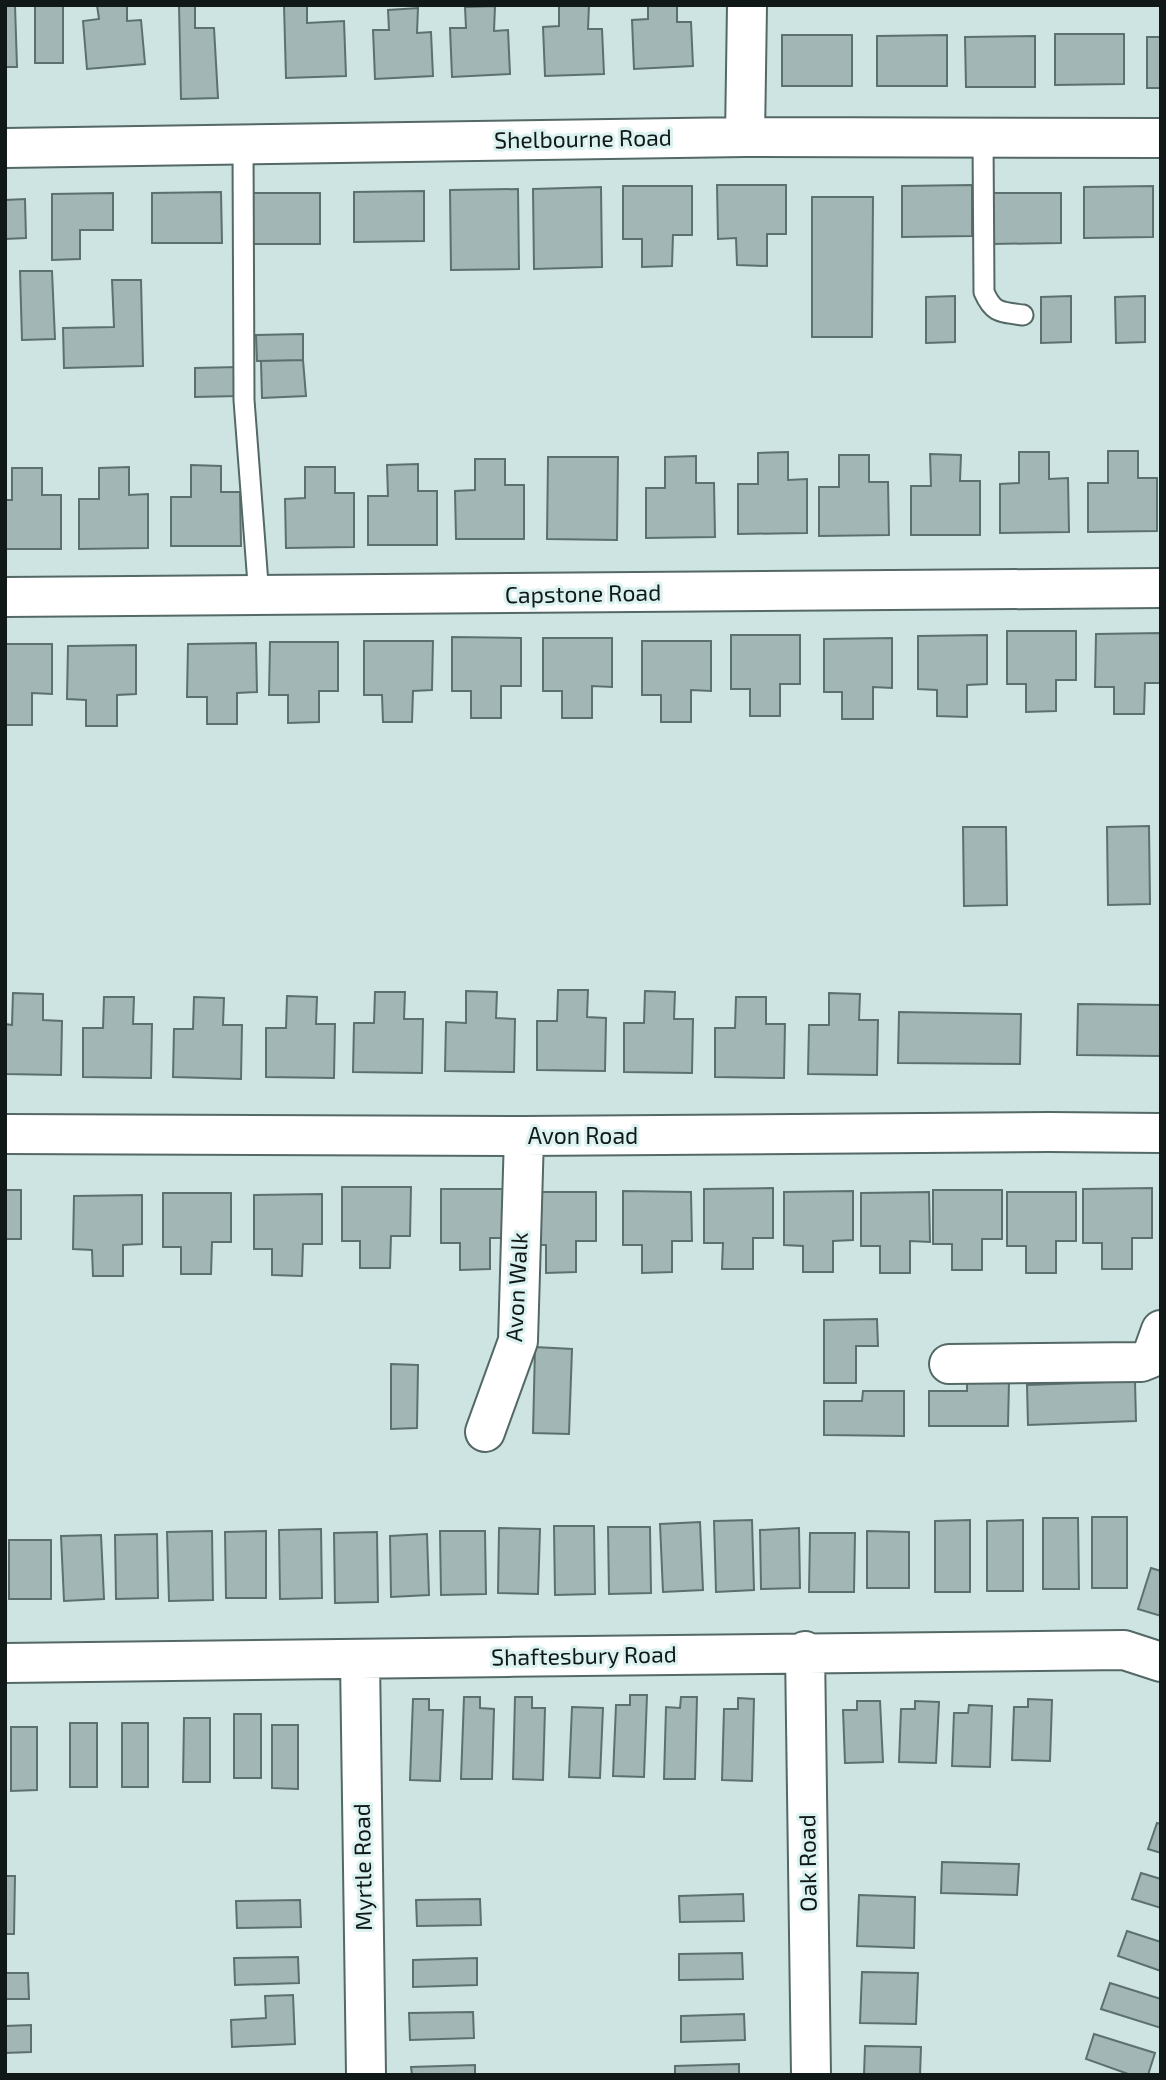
<svg xmlns="http://www.w3.org/2000/svg" width="1166" height="2080" font-family="'Exo 2',sans-serif">
<rect width="100%" height="100%" fill="#cee4e3"/>
<path fill="#a1b6b5" stroke="#5c706f" stroke-width="2" d="M5,5H15L17,67H5Z
M35,5H63V63H35Z
M97,5H127V21L141,20L145,64L87,69L83,21L99,19Z
M179,5H195V28H214L218,98L181,99Z
M284,5H307V23L344,21L346,76L286,78Z
M589,5L588,29H602L604,74L545,76L543,27L559,26V6Z
M648,5H677V22H691L693,66L634,69L632,20L648,19Z
M495,6L494,31L508,30L510,74L452,77L450,28H466L465,7Z
M418,8L417,33L431,32L433,76L375,79L373,30H389L388,10Z
M1055,34H1124V84L1055,85Z
M782,35H852V86H782Z
M947,35V86H877V36Z
M1035,36V87H966L965,37Z
M1147,37H1161V88H1147Z
M717,185H786V234H767V266L737,265L736,238L718,239Z
M972,185V236L902,237V186Z
M623,186H692V235H673L672,266L642,267V239H623Z
M1153,186V237L1084,238V187Z
M601,187L602,267L534,269L533,189Z
M518,189L519,269L451,270L450,190Z
M424,191V241L354,242V192Z
M221,192L222,243H152V193Z
M113,193V230H80V259L52,260V194Z
M250,193H320V244H251Z
M992,193H1061V243L992,244Z
M812,197H873L872,337H812Z
M25,199L26,238L5,239V200Z
M20,271H52L55,339L22,340Z
M112,280H141L143,366L64,368L63,328L114,327Z
M955,296V342L926,343V297Z
M1071,296V342L1041,343V297Z
M1145,296V342L1116,343L1115,297Z
M303,334V360L257,361L256,335Z
M303,360L306,396L262,398L261,361Z
M238,367V396L195,397V368Z
M1108,451H1138V478H1157V531L1088,532V483H1108Z
M788,452V480L807,479V533L738,534V484H758V453Z
M1019,452H1049V479L1068,478L1069,532L1000,533V484L1019,483Z
M930,454L961,455L960,481H980V535H911V486H931Z
M839,455H869V482H888L889,535L819,536V487H839Z
M696,456V483H714L715,537L646,538V488H665V457Z
M548,457H618L617,540L547,539Z
M475,459H505V485H524V539H456L455,491L475,490Z
M418,464V491H437V545H368V496H388L387,465Z
M191,465L221,466V492H240L241,546H171V497H191Z
M129,467V495L148,494V548L79,549V499H99V468Z
M305,467H335V493H354V547L286,548L285,499L305,498Z
M12,468H42V495H61V549H5V500H12Z
M1007,631H1076V680H1056V711L1026,712V684H1007Z
M1161,633V683H1145L1144,714H1114V687H1095L1096,634Z
M731,635H800V684H780V716H750V689H731Z
M987,635V684L967,685V717L937,716V690L918,689V636Z
M452,637L521,638V686H501V718H471V691H452Z
M543,638H612V687L592,686V718H562V691H543Z
M892,638V688L873,687V719H842V692H824V639Z
M364,641H433L432,690L413,691L412,722H383L382,695H364Z
M642,641H711V691L691,690V722H661V695H642Z
M270,642H338V691H319V722L288,723V695H269Z
M256,643L257,692L237,693V724H207V697H187L188,644Z
M5,644H52V694L32,693V725H5Z
M136,645V694L117,695V726H86V700L67,699L68,646Z
M1149,826L1150,904L1108,905L1107,827Z
M963,827H1006L1007,905L964,906Z
M558,990H588L587,1017L606,1018L605,1071L537,1070V1021H557Z
M466,991L497,992L496,1018L515,1019L514,1072L445,1071L446,1022L466,1023Z
M645,991L675,992L674,1019H693L692,1073L624,1072V1023H644Z
M375,992H405L404,1019H423L422,1073L353,1072L354,1023H374Z
M13,993L43,994V1020L62,1021L61,1075L5,1074V1024L12,1025Z
M829,993L860,994L859,1020H878L877,1075L808,1074L809,1025H829Z
M287,996L317,997L316,1024H335L334,1078L266,1077V1028H286Z
M104,997H134L133,1024H152L151,1078L83,1077V1028H103Z
M194,997L224,998L223,1025H242L241,1079L173,1077L174,1029H193Z
M736,997H766V1024H785L784,1078L715,1077V1028H735Z
M1078,1004L1161,1005V1056L1077,1055Z
M899,1012L1021,1014L1020,1064L898,1063Z
M342,1187H411L410,1236H391L390,1268H360V1241H342Z
M773,1188V1238H753V1269H722L723,1243H704V1189Z
M1152,1188V1238H1132V1269H1102V1243H1083V1189Z
M441,1189H510V1238H490V1269L460,1270V1243H441Z
M5,1190H21V1239H5Z
M933,1190H1002V1239H982V1270H952V1244H933Z
M623,1191L691,1192L692,1241H672V1272L642,1273V1245H623Z
M853,1191V1240L833,1241V1272H803V1246L784,1245V1192Z
M527,1192H596V1241H576V1272L546,1273V1245H528Z
M929,1192L930,1242L910,1241V1273H880V1246H861V1193Z
M1007,1192H1076V1241H1056V1273H1026V1246H1007Z
M163,1193H231V1242H212L211,1274H181V1247H163Z
M322,1194V1244H303L302,1276L272,1275V1249H254V1195Z
M142,1195V1244L123,1245V1276H93L92,1250L73,1249L74,1196Z
M877,1319L878,1346H856V1383H824V1320Z
M535,1347L572,1349L569,1434L533,1433Z
M391,1364L418,1365L417,1428L391,1429Z
M967,1381H1009L1008,1426H929V1391H967Z
M1135,1381L1136,1421L1028,1425L1027,1385Z
M863,1391H904V1436L824,1435V1401H862Z
M1092,1517H1127V1588H1092Z
M1043,1518H1078L1079,1589H1043Z
M752,1520L754,1590L716,1592L714,1521Z
M970,1520V1592H935V1521Z
M1023,1520V1591H987V1521Z
M700,1522L703,1590L663,1592L660,1524Z
M554,1526H594L595,1594L555,1595Z
M608,1527H650L651,1593L609,1594Z
M499,1528L540,1529L538,1594L498,1593Z
M799,1528L800,1588L761,1589L760,1530Z
M321,1529L322,1598L280,1599L279,1530Z
M212,1531L213,1600L169,1601L167,1532Z
M266,1531V1598H226L225,1532Z
M440,1531H485L486,1594L441,1595Z
M867,1531L909,1532V1588H867Z
M377,1532L378,1602L335,1603L334,1533Z
M810,1533H855L854,1592H809Z
M157,1534L158,1598L116,1599L115,1535Z
M427,1534L429,1595L391,1597L390,1536Z
M101,1535L104,1599L64,1601L61,1536Z
M9,1540H51V1599H9Z
M1151,1568L1161,1571V1616L1138,1609Z
M630,1695H647L644,1777L613,1776L616,1705H630Z
M464,1697H480V1708L494,1709L492,1779H461Z
M515,1697H532V1708H545L543,1780L513,1779Z
M681,1697H697L695,1779H664L666,1707L680,1708Z
M738,1698L754,1699L752,1781L722,1780L724,1709H738Z
M413,1699H429V1710H443L440,1781L410,1780Z
M1028,1699L1052,1700L1050,1761L1012,1760L1014,1707H1028Z
M857,1701H880L883,1762L845,1763L843,1710H857Z
M915,1701L939,1702L936,1763L899,1762L901,1709H915Z
M969,1705L992,1706L990,1767L952,1766L954,1713H968Z
M572,1707L603,1708L600,1778L569,1777Z
M234,1714H261V1778H234Z
M184,1718H210V1782H183Z
M70,1723H97V1787H70Z
M122,1723H148V1787H122Z
M272,1725H298V1789L272,1788Z
M11,1727H37V1790L11,1791Z
M1157,1823L1161,1824V1853L1148,1849Z
M942,1862L1019,1864L1017,1895L941,1893Z
M1141,1873L1161,1879V1908L1132,1899Z
M5,1876H15L14,1934H5Z
M743,1894L744,1921L680,1922L679,1896Z
M859,1895L915,1897L914,1948L857,1946Z
M480,1899L481,1925L417,1926L416,1900Z
M300,1900L301,1927L237,1928L236,1901Z
M1127,1931L1161,1942V1971L1118,1956Z
M742,1953L743,1979L679,1980V1954Z
M298,1957L299,1983L235,1985L234,1958Z
M477,1958V1985L413,1987V1960Z
M862,1972L918,1973L916,2024L860,2023Z
M5,1973H28L29,1999H5Z
M1110,1983L1161,1999V2028L1101,2009Z
M293,1995L295,2044L232,2047L231,2020L266,2018L265,1996Z
M473,2012L474,2038L410,2040L409,2013Z
M744,2014L745,2040L681,2042V2016Z
M31,2025V2052L5,2053V2026Z
M1094,2034L1155,2053L1148,2075H1131L1086,2059Z
M865,2046L921,2047L920,2075H864Z
M739,2064V2075H675V2066Z
M475,2065V2075H412L411,2067Z"/>
<g fill="none" stroke-linecap="round" stroke-linejoin="round">
<g stroke="#546866" stroke-width="23">
<path id="lane" d="M983,138L984,292C993,313 1000,312 1023,315
M243,144L244,400L259,597"/>
</g>
<g stroke="#546866" stroke-width="42">
<path id="street" d="M745,137L747,5
M5,148L745,137L1161,138
M5,597L1161,588
M5,1134L524,1136L1049,1132L1161,1133
M949,1364L1141,1362L1151,1358L1161,1330
M485,1432L518,1341L524,1136
M805,1651L811,2075
M360,1660L366,2075
M5,1663C378,1660 751,1652 1124,1650L1161,1662"/>
</g>
<use href="#lane" stroke="#fff" stroke-width="19"/>
<use href="#street" stroke="#fff" stroke-width="38"/>
</g>
<g text-anchor="middle" stroke-width="6" stroke-linejoin="round" paint-order="stroke">
<g font-size="23" fill="#111918" stroke="#dbf2f0">
<text transform="translate(583 139) rotate(-1)" y="8">Shelbourne Road</text>
<text transform="translate(583 594) rotate(-1)" y="8">Capstone Road</text>
<text x="583" y="1144">Avon Road</text>
<text transform="translate(517 1287) rotate(-87)" y="8">Avon Walk</text>
<text transform="translate(584 1656) rotate(-1)" y="8">Shaftesbury Road</text>
<text transform="translate(808 1863) rotate(-91)" y="8">Oak Road</text>
<text transform="translate(363 1867) rotate(-91)" y="8">Myrtle Road</text>
</g>
</g>
<rect width="1166" height="2080" fill="none" stroke="#111918" stroke-width="14"/>
</svg>
